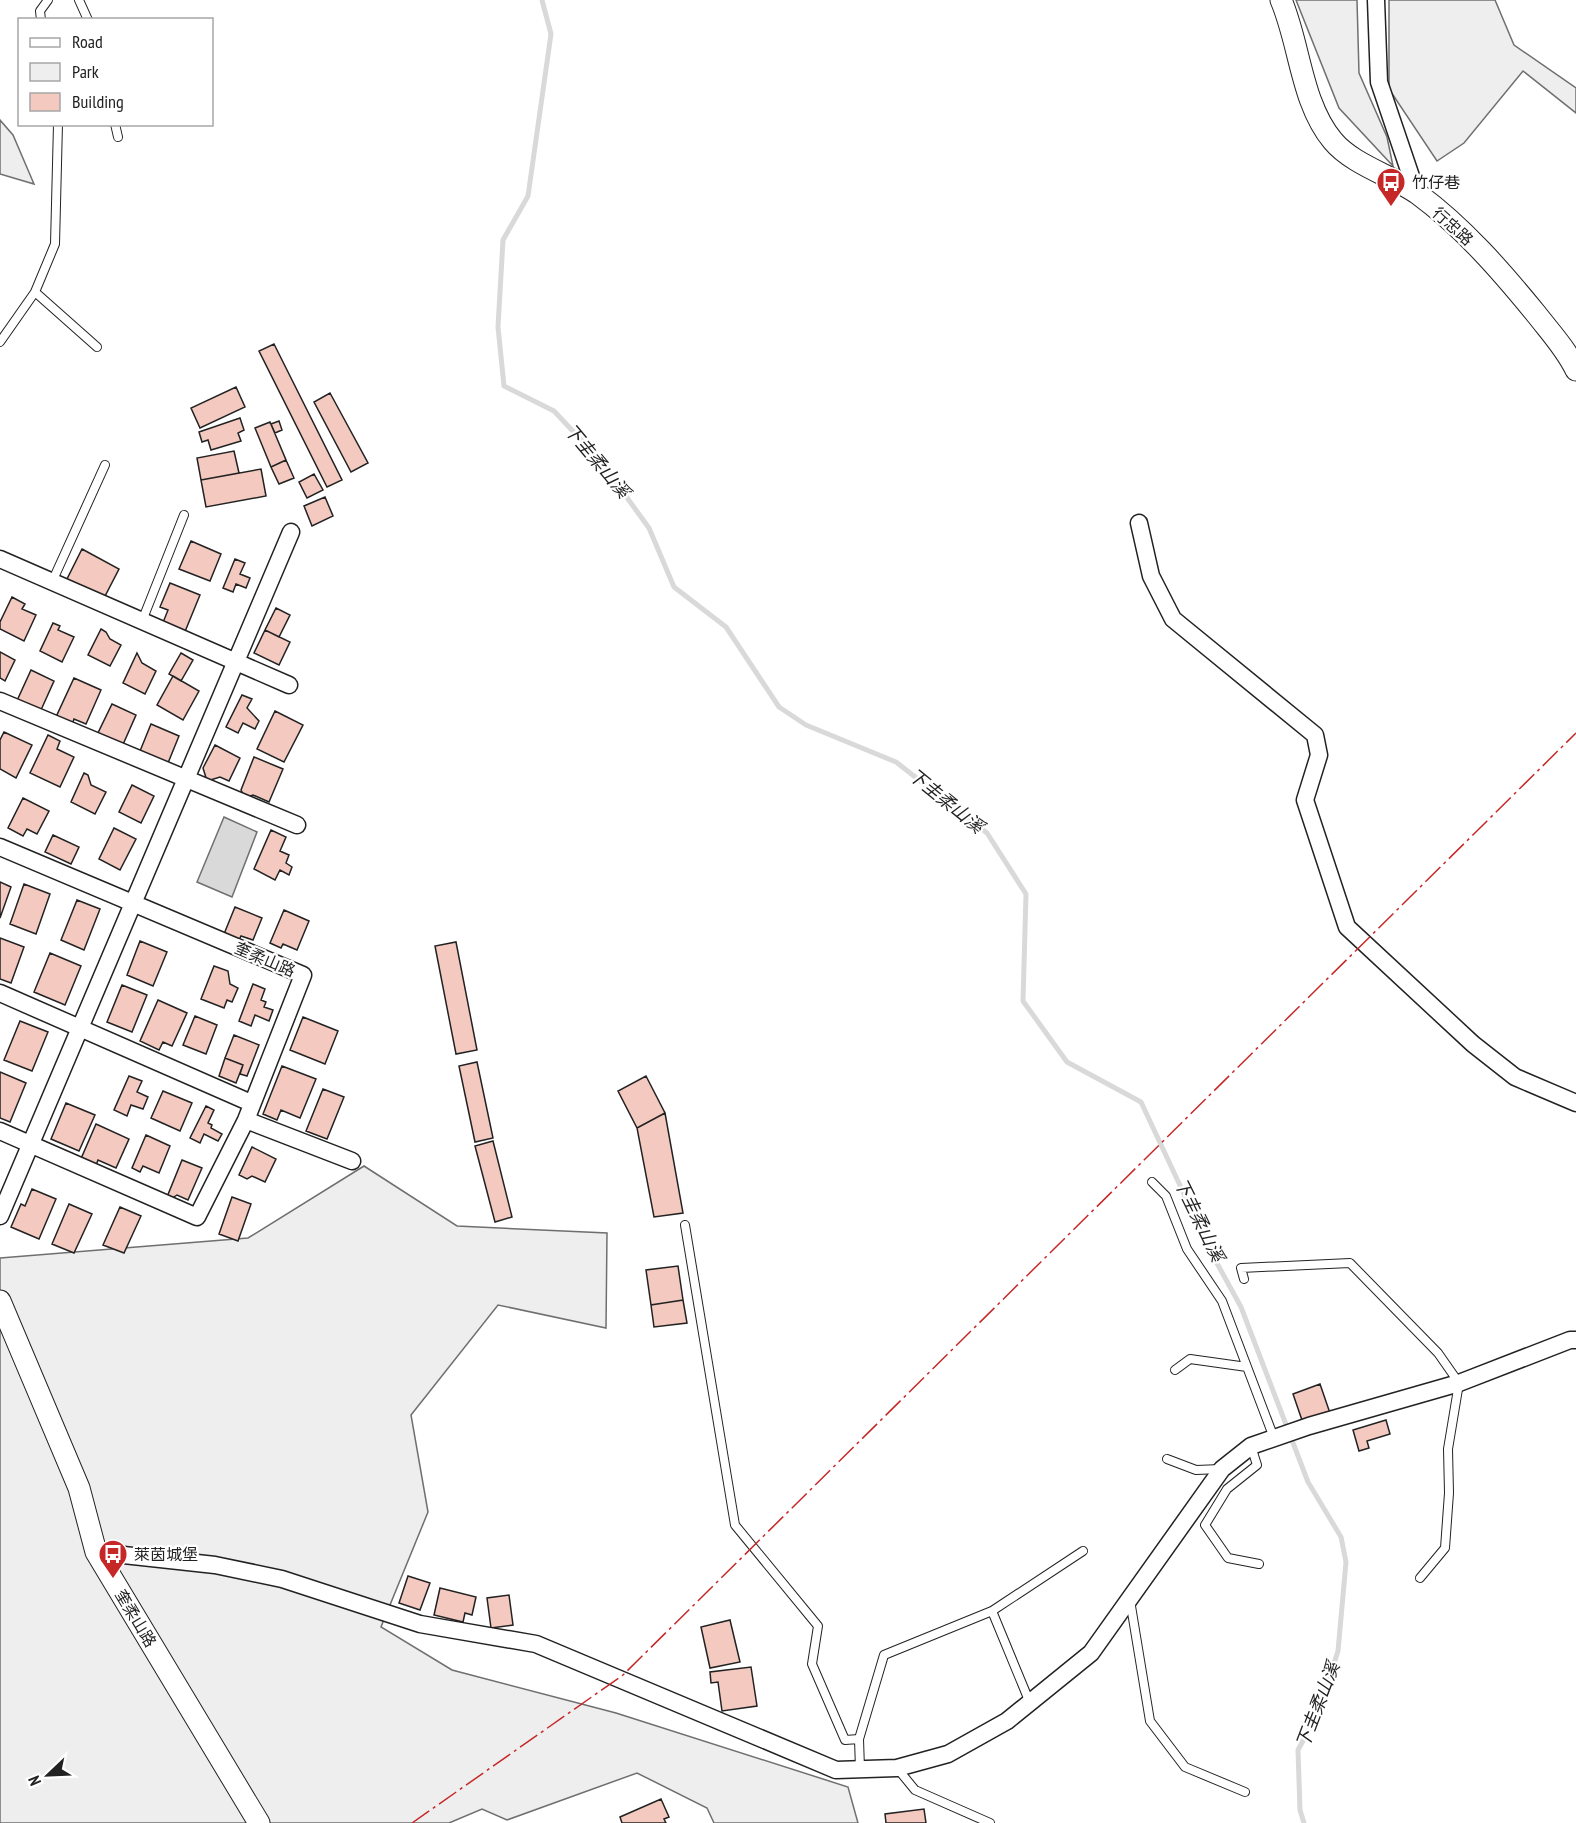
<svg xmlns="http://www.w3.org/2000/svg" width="1576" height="1823" font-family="'PT Sans Narrow','Noto Sans TC',sans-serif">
<rect width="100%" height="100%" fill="#fff"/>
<path fill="#eee" stroke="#6f6f6f" stroke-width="1.5" d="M1296,0H1357L1359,73L1387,137L1393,166L1339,108Z
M1389,0H1495L1514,45L1576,88V113L1523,71L1464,143L1437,161L1389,89Z
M0,120L13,135L34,184L0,174Z
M364,1166L457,1226L607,1233L606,1328L498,1305L411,1415L428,1512L381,1627L452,1670L616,1713L848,1787L858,1823H714L707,1808L637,1773L507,1820L482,1809L449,1823H0V1258L248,1238Z"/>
<path fill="#d9d9d9" stroke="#6f6f6f" stroke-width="1.5" d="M224,817L257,832L232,897L197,882Z"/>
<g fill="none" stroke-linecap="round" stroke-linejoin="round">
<path stroke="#d9d9d9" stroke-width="5" d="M542,0L551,34L528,196L503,240L498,327L504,386L554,411L599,459L649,528L674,587L726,627L779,707L806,725L896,762L987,833L1026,894L1023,1001L1067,1062L1141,1102L1213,1256L1241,1307L1308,1482L1341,1537L1346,1562L1338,1651L1318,1713L1298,1750L1300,1810L1304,1823"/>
</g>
<path fill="#f3c9c0" stroke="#222" stroke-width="1.5" d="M274,344L342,480L327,487L259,351Z
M236,387L245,407L200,428L191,408Z
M330,393L368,463L351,472L314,402Z
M240,418L244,430L238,433L241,441L211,450L208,440L202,442L199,432Z
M279,421L282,430L275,433L271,424Z
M270,422L286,460L271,467L255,428Z
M234,451L239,473L201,480L197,458Z
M286,460L294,478L279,484L271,467Z
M261,469L266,496L206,507L201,480Z
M314,474L323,490L307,498L299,482Z
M325,497L333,516L312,526L304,506Z
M191,541L221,554L210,581L179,569Z
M82,549L119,569L103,600L66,581Z
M235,559L245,563L240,574L250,578L246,588L236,584L233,592L223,588Z
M170,583L200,595L184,634L162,625L168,610L160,607Z
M12,597L25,604L22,609L36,615L24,641L0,629V622Z
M276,608L290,615L279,637L265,630Z
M53,623L60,626L58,630L74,637L62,662L40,651Z
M101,629L106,632L110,639L121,645L110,666L88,655Z
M265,630L290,642L279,665L254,653Z
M0,652L15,660L5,681L0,678Z
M137,653L142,663L156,671L145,694L123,683Z
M181,653L193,660L181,681L169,674Z
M31,670L54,681L41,710L15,705Z
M173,676L199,691L183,720L157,705Z
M74,678L101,690L86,724L74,719L72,725L56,717Z
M242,695L252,699L247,708L259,721L255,729L243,723L238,733L226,727Z
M112,704L136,715L121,749L96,737Z
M275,711L303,725L284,762L257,749Z
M151,724L179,736L168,763L140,751Z
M4,732L32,745L16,778L0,769V740Z
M48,735L60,741L57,749L74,757L60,787L30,773Z
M215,745L240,758L229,781L220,777L207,781L203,768Z
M254,757L283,769L269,802L253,795L245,798L241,790Z
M84,773L88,775L91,785L106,792L95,814L71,802Z
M132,785L154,796L141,823L119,812Z
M23,798L49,811L37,834L27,829L23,836L8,828Z
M114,828L136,839L120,870L99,859Z
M271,830L286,837L280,851L289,855L286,863L292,867L289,875L280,870L275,880L254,869Z
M53,835L79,847L71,864L45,852Z
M0,882L11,887L0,918Z
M24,884L50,894L36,934L10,924Z
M77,900L100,909L84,950L61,940Z
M235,907L262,918L253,940L241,936L239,940L224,934Z
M284,910L309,921L297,950L283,944L281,948L270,943Z
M0,938L24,947L11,983L0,979Z
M140,941L167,952L153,986L127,975Z
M456,942L477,1050L456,1054L435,946Z
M50,953L81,966L65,1005L34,992Z
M214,966L228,971L230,984L238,988L232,1002L227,1000L224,1008L201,999Z
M253,984L265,989L261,1000L266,1002L264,1007L273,1010L269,1021L255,1015L251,1026L239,1021Z
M122,985L147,995L132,1032L107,1022Z
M158,1000L187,1013L172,1046L163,1042L159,1050L140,1041Z
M195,1016L217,1025L206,1054L183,1045Z
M303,1017L338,1031L325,1064L290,1050Z
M20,1021L48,1032L32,1071L4,1060Z
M234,1035L259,1045L247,1076L240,1074L243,1065L225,1058Z
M225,1058L243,1065L236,1083L219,1076Z
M477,1062L493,1138L475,1142L459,1066Z
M282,1066L316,1079L300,1118L281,1110L277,1120L263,1114Z
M0,1072L26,1083L10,1122L0,1118Z
M129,1076L142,1081L137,1092L148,1097L143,1109L131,1105L127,1116L114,1110Z
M646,1076L665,1113L637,1128L618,1091Z
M323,1089L344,1097L327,1139L306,1131Z
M163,1091L192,1103L180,1131L151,1118Z
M66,1103L95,1115L79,1151L51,1139Z
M206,1106L214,1110L208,1123L212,1125L211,1128L222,1134L218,1141L204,1134L200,1143L190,1138Z
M665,1113L683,1213L654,1217L637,1128Z
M96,1124L129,1139L116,1168L98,1160L95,1168L80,1161Z
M146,1135L170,1146L159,1173L143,1166L140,1172L132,1168Z
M493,1141L512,1217L495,1222L475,1146Z
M252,1147L276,1159L265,1182L252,1176L247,1179L239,1175Z
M182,1160L202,1168L188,1200L177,1195L171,1199L167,1197Z
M32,1189L56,1199L39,1239L11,1227L21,1204L25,1206Z
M232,1197L251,1204L238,1241L219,1234Z
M69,1204L92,1214L74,1253L52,1244Z
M120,1207L141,1216L124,1253L103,1245Z
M678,1266L683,1300L651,1305L646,1270Z
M683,1300L687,1323L654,1327L651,1305Z
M1320,1384L1331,1416L1304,1426L1293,1394Z
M1386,1420L1390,1434L1367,1441L1369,1448L1359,1451L1353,1430Z
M408,1576L430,1583L420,1610L399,1603Z
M440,1588L476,1597L472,1615L465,1613L463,1622L434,1615Z
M509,1595L513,1625L491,1628L487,1598Z
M730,1620L740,1662L710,1668L701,1627Z
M751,1667L757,1706L722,1711L718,1682L711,1683L710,1672Z
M661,1799L669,1817L664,1819L666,1823H622L620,1817Z
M924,1809L926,1823H886L885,1814Z"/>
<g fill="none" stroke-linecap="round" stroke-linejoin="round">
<g stroke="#222" stroke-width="10">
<path id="service" d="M79,0L88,20
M41,20L40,11L48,0
M115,124L118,137
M35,292L97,347
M0,342L35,292L55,244L58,124
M52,582L105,465
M142,621L184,515
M1152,1182L1166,1196L1187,1249L1222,1301L1274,1438
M685,1225L735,1525L818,1626L812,1664L845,1740L859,1739
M1244,1279L1241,1268L1350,1263L1438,1353L1459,1383L1448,1449L1449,1493L1445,1548L1420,1578
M1175,1370L1190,1359L1247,1367
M1251,1446L1257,1465L1227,1489L1205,1525L1228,1558L1259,1564
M1167,1459L1196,1470L1221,1469
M1130,1600L1150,1721L1185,1767L1245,1792
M992,1611L1030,1703
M897,1768L915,1790L990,1823
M860,1769L859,1739L884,1655L992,1611L1083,1551"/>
</g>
<g stroke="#222" stroke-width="19">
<path id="minor" d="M1376,0L1379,82L1417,194
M1139,523L1151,576L1173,619L1315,735L1319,755L1305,800L1347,927L1473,1044L1515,1077L1576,1103
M0,559L289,685
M0,701L297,825
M0,847L303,975L246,1120L197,1217L0,1131
M0,993L251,1103
M246,1120L352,1161
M0,1216L291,532
M96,1552L215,1565L282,1579L420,1624L536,1644L836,1770L897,1768L948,1754L1007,1721L1091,1653L1222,1469L1251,1446L1309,1426L1459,1383L1570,1340H1576"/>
</g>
<g stroke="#222" stroke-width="23">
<path id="tertiary" d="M1281,0C1300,44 1301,103 1333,141C1353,165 1393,176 1418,194C1463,227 1502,272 1537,315C1551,333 1566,349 1576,370
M0,1301L79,1488L96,1552L259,1823"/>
</g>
<use href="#service" stroke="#fff" stroke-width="8"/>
<use href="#minor" stroke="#fff" stroke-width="16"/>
<use href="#tertiary" stroke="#fff" stroke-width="21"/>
<path stroke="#c62828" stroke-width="1.5" stroke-dasharray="21 4.5 3 4.5" stroke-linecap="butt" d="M412,1823L623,1675L1576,733"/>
</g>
<defs>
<g id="bus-pin" transform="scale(1.5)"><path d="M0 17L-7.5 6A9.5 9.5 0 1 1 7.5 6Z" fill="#c62828" stroke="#fff"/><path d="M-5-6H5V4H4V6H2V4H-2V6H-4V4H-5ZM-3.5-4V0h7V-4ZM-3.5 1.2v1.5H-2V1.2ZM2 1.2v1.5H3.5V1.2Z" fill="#fff"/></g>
</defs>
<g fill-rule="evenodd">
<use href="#bus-pin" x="1391" y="182"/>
<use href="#bus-pin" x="113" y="1554"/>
</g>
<g text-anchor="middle" stroke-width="4.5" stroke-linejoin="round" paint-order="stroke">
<g font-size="16" fill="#222" stroke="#fff" text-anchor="start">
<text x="1412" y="188">竹仔巷</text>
<text x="134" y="1560">萊茵城堡</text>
</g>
<g font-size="16" fill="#222" stroke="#fff">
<text transform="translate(1453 226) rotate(42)" y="6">行忠路</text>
<text transform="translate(265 959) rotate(23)" y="6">奎柔山路</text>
<text transform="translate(136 1618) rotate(59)" y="6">奎柔山路</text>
</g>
<g font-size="18" font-style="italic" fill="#222" stroke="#fff">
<text transform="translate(597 461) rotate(50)" y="6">下圭柔山溪</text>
<text transform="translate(946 801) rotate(39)" y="6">下圭柔山溪</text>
<text transform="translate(1199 1220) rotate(64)" y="6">下圭柔山溪</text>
<text transform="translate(1318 1705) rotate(-69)" y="6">下圭柔山溪</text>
</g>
</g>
<rect x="18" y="18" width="195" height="108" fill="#ffffff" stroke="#a7a7a7" stroke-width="1.5"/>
<rect x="30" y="38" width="30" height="9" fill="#ffffff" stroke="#a7a7a7" stroke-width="1.5"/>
<text x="72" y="48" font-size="18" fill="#222222">Road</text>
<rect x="30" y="63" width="30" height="18" fill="#eeeeee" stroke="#a7a7a7" stroke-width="1.5"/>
<text x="72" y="78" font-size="18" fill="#222222">Park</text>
<rect x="30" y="93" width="30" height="18" fill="#f3c9c0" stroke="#a7a7a7" stroke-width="1.5"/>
<text x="72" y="108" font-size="18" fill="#222222">Building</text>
<g transform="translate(48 1775) rotate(247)" stroke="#ffffff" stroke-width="4.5" paint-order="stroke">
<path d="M0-4.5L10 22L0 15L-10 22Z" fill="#222222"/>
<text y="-9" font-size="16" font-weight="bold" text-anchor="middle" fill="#222222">N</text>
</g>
</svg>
